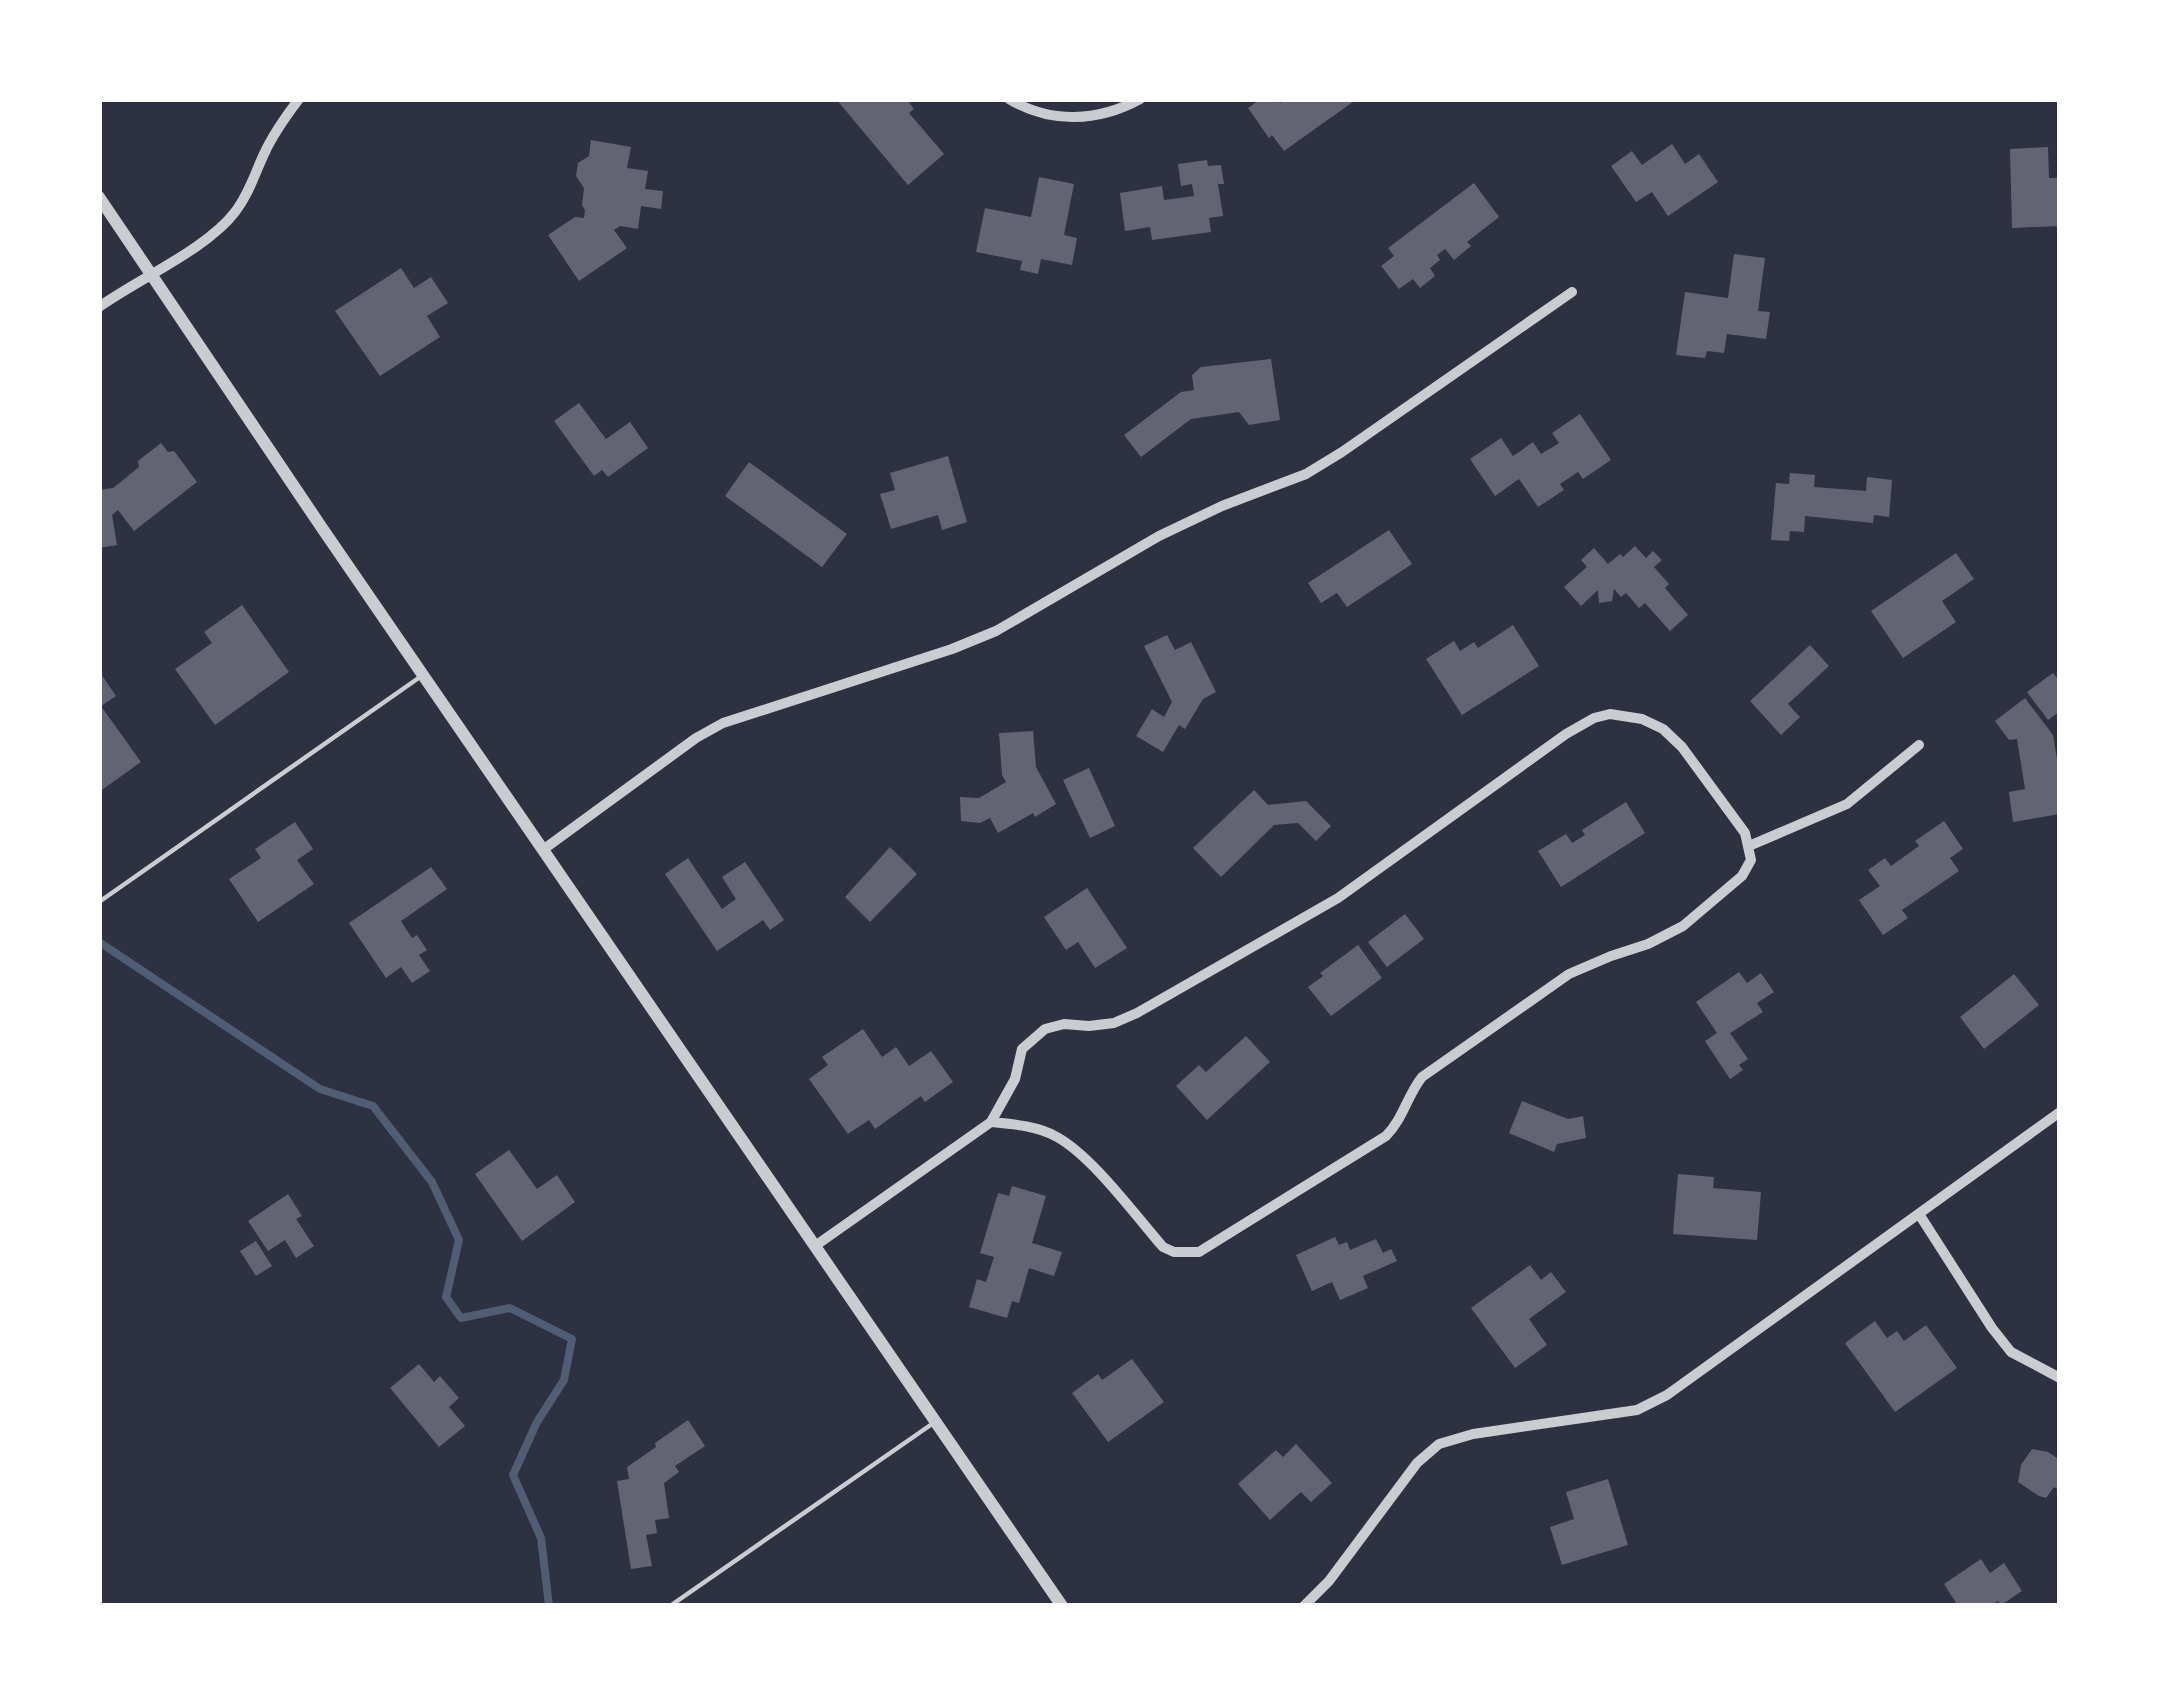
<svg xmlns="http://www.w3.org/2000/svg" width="2159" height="1705" font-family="Mulish,sans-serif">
<rect width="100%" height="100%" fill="#2d3142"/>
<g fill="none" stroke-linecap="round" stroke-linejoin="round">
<path stroke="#4f5d75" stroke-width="8" d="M99,942L320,1089L373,1106L432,1182L459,1240L446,1297L461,1318L510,1308L572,1339L564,1380L537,1422L513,1475L541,1538L549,1606"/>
</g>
<path fill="#626471" d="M836,99H906L914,109L909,113L944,154L908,185Z
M1261,99H1277L1280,103L1285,99H1357L1284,151L1272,135L1269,138L1248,108Z
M591,140L631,147L627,168L648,171L645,189L663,191L661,209L641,206L638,229L620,226L614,230L627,248L579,281L548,235L575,217L584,218L585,210L582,205L584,188L576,176L578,163L589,156Z
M1672,144L1685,164L1699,154L1718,182L1668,216L1652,192L1636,202L1611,166L1632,151L1642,165Z
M2048,147L2049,178H2059L2060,226L2012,228L2010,149Z
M1207,160L1208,166L1221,165L1224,184H1218L1223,216L1209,218L1211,232L1152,240L1150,227L1125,231L1120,193L1162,186L1164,200L1194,196L1192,184L1181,186L1178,164Z
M1039,177L1074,184L1064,235L1077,238L1072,265L1041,259L1038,274L1020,270L1022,261L976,252L985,208L1031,217Z
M1474,183L1499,217L1467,242L1471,246L1454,260L1445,249L1437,255L1440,260L1430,268L1435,276L1420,288L1413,279L1399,289L1381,266L1394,256L1388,248Z
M1734,254L1765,258L1758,311L1770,312L1766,339L1727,334L1724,353L1707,351L1705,358L1676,355L1685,292L1728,298Z
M401,268L414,288L431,277L448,303L427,316L440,337L380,376L335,311Z
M1271,359L1280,420L1249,425L1239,412L1191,419L1141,457L1124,435L1181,392L1194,390L1192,375L1201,367Z
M579,403L606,439L630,422L648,448L608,477L602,470L594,476L554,421Z
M1580,414L1611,460L1583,479L1578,472L1560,484L1564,490L1538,507L1519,479L1495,496L1470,459L1501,438L1513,456L1533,442L1541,454L1559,443L1552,433Z
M161,443L168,452L174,451L197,482L134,531L118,510L112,515L117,545L99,548V490L113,488L139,467L138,461Z
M948,456L967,522L942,530L938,515L891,529L880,494L895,490L890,473Z
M749,462L847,534L822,567L725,496Z
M1790,473L1815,475L1814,487L1866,491L1867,477L1892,480L1889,517L1874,515L1873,523L1805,516L1804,532L1790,531L1789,541L1771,540L1776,483L1789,484Z
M1389,530L1412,564L1347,607L1337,593L1321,603L1308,583Z
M1635,546L1646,558L1653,551L1662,560L1654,567L1669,584L1665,588L1688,615L1670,631L1645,603L1639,608L1626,593L1621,597L1614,589L1612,601L1599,603L1598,590L1581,606L1564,587L1587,567L1581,560L1594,548L1608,564L1620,554L1623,557Z
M1956,553L1974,579L1942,601L1956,622L1903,658L1871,611Z
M242,605L289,672L215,725L175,669L212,643L204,632Z
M1513,625L1539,666L1462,715L1426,659L1454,641L1460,651L1474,642L1478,648Z
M1167,635L1175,650L1191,642L1216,692L1203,699L1185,729L1179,725L1163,752L1136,736L1152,709L1164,717L1172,702L1144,646Z
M1810,645L1829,666L1788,704L1800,717L1781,735L1750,701Z
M99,671L116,696L101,706L141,762L99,792Z
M2053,673L2060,682V711L2048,720L2027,692Z
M2025,698L2053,735L2060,778V814L2013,822L2009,792L2025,789L2017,739L2009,740L1995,721Z
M1033,731L1036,767L1056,804L1035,817L1033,813L998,833L990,818L980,823L961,821L960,797L979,798L1006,782L1002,775L999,733Z
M1089,768L1115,826L1090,838L1063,780Z
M1254,790L1268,805L1306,801L1331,826L1316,841L1298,823L1274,825L1221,877L1193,848Z
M1626,802L1645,833L1561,887L1538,851L1566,834L1572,843L1585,835L1582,830Z
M1944,821L1963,849L1950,858L1959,871L1902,910L1908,918L1883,935L1859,900L1880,886L1868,870L1885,858L1891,866L1919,846L1915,841Z
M295,822L313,849L297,860L314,884L258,922L229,879L261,858L255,849Z
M890,847L917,874L870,922L845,897Z
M688,858L722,909L736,899L722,877L745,862L784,920L770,930L763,920L717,951L665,874Z
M431,867L447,889L401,921L412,938L417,935L427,950L419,955L430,971L412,983L401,967L386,978L349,923Z
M1087,888L1127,948L1095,968L1078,942L1066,950L1044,917Z
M1405,914L1424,939L1387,967L1368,942Z
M1358,945L1382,978L1331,1016L1308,987L1323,976L1320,973Z
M1739,972L1747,983L1761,973L1774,992L1757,1003L1763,1012L1730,1033L1748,1059L1739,1065L1743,1070L1730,1079L1705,1041L1717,1033L1696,1002Z
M2014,974L2039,1005L1984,1049L1960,1017Z
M863,1029L882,1057L896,1047L909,1066L931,1051L953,1082L925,1102L921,1096L875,1129L869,1120L848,1134L809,1079L828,1065L822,1057Z
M1246,1036L1270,1062L1207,1120L1176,1086L1199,1065L1206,1072Z
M1522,1101L1568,1119L1583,1116L1586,1138L1557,1144L1554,1152L1509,1133Z
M509,1150L537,1189L557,1175L575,1202L522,1241L475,1174Z
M1678,1174L1714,1177L1713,1188L1761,1192L1757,1240L1673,1234Z
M1012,1186L1046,1196L1032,1243L1062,1252L1054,1276L1029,1268L1019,1303L1012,1301L1007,1318L969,1307L977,1279L986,1282L994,1257L980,1253L998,1193L1009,1196Z
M288,1194L302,1216L296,1219L314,1246L296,1258L285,1240L268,1251L248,1221Z
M1335,1237L1339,1245L1347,1242L1350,1250L1376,1239L1383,1253L1391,1249L1397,1261L1363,1276L1368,1288L1340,1300L1332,1282L1312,1291L1296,1255Z
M256,1241L272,1266L256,1276L240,1251Z
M1530,1265L1541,1280L1551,1272L1566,1292L1529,1319L1547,1345L1515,1368L1471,1308Z
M1875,1321L1887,1338L1897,1331L1904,1341L1926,1325L1957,1368L1895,1412L1845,1343Z
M1132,1359L1164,1402L1108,1442L1072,1393L1098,1374L1102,1380Z
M419,1364L434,1382L440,1376L459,1398L449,1407L465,1426L439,1447L390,1388Z
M688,1420L705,1446L675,1466L679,1472L664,1483L669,1518L655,1520L657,1533L646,1535L652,1566L631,1569L617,1481L629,1479L627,1467L656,1447L655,1443Z
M1296,1444L1332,1483L1311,1502L1301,1492L1270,1520L1238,1484L1276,1450L1283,1457Z
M2032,1449L2048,1452L2060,1460V1491L2054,1487L2046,1498L2039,1496L2018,1482L2021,1465Z
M1608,1479L1628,1545L1562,1565L1550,1527L1574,1519L1566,1492Z
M1981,1559L1990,1573L2004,1563L2022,1591L2001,1605L1998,1601L1990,1606H1958L1944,1584Z"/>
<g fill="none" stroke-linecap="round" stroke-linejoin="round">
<path stroke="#caccd0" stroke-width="4.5" d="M99,902L420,677
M670,1606L932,1424"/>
<path stroke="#caccd0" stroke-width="10" d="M1009,99C1050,124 1098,122 1140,99
M99,307C138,279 207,249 235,212C249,194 255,173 264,154C273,134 286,116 299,99
M1749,846L1847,804L1919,745
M544,849L696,738L723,723L952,649L996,631L1159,536L1222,506L1306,474L1342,452L1572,292
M1919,1214L1992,1328L2011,1352L2060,1378
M815,1246L991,1122L1015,1079L1022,1049L1045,1029L1064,1024L1089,1026L1114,1023L1137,1013L1338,898L1566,734L1594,718L1610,714L1642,719L1663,729L1682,747L1745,833L1751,860L1742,876L1683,926L1648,944L1611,956L1569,974L1422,1077C1407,1096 1403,1119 1386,1136L1199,1252H1174L1163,1247C1135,1215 1093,1157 1057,1137C1038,1126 1012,1124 991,1122
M1304,1606L1329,1581L1417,1463L1439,1444L1473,1434L1637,1410L1667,1395L2060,1112"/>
<path stroke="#caccd0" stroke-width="12" d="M99,197L322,528L1062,1606"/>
</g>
<rect width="2159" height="1705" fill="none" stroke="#ffffff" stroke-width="204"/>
</svg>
